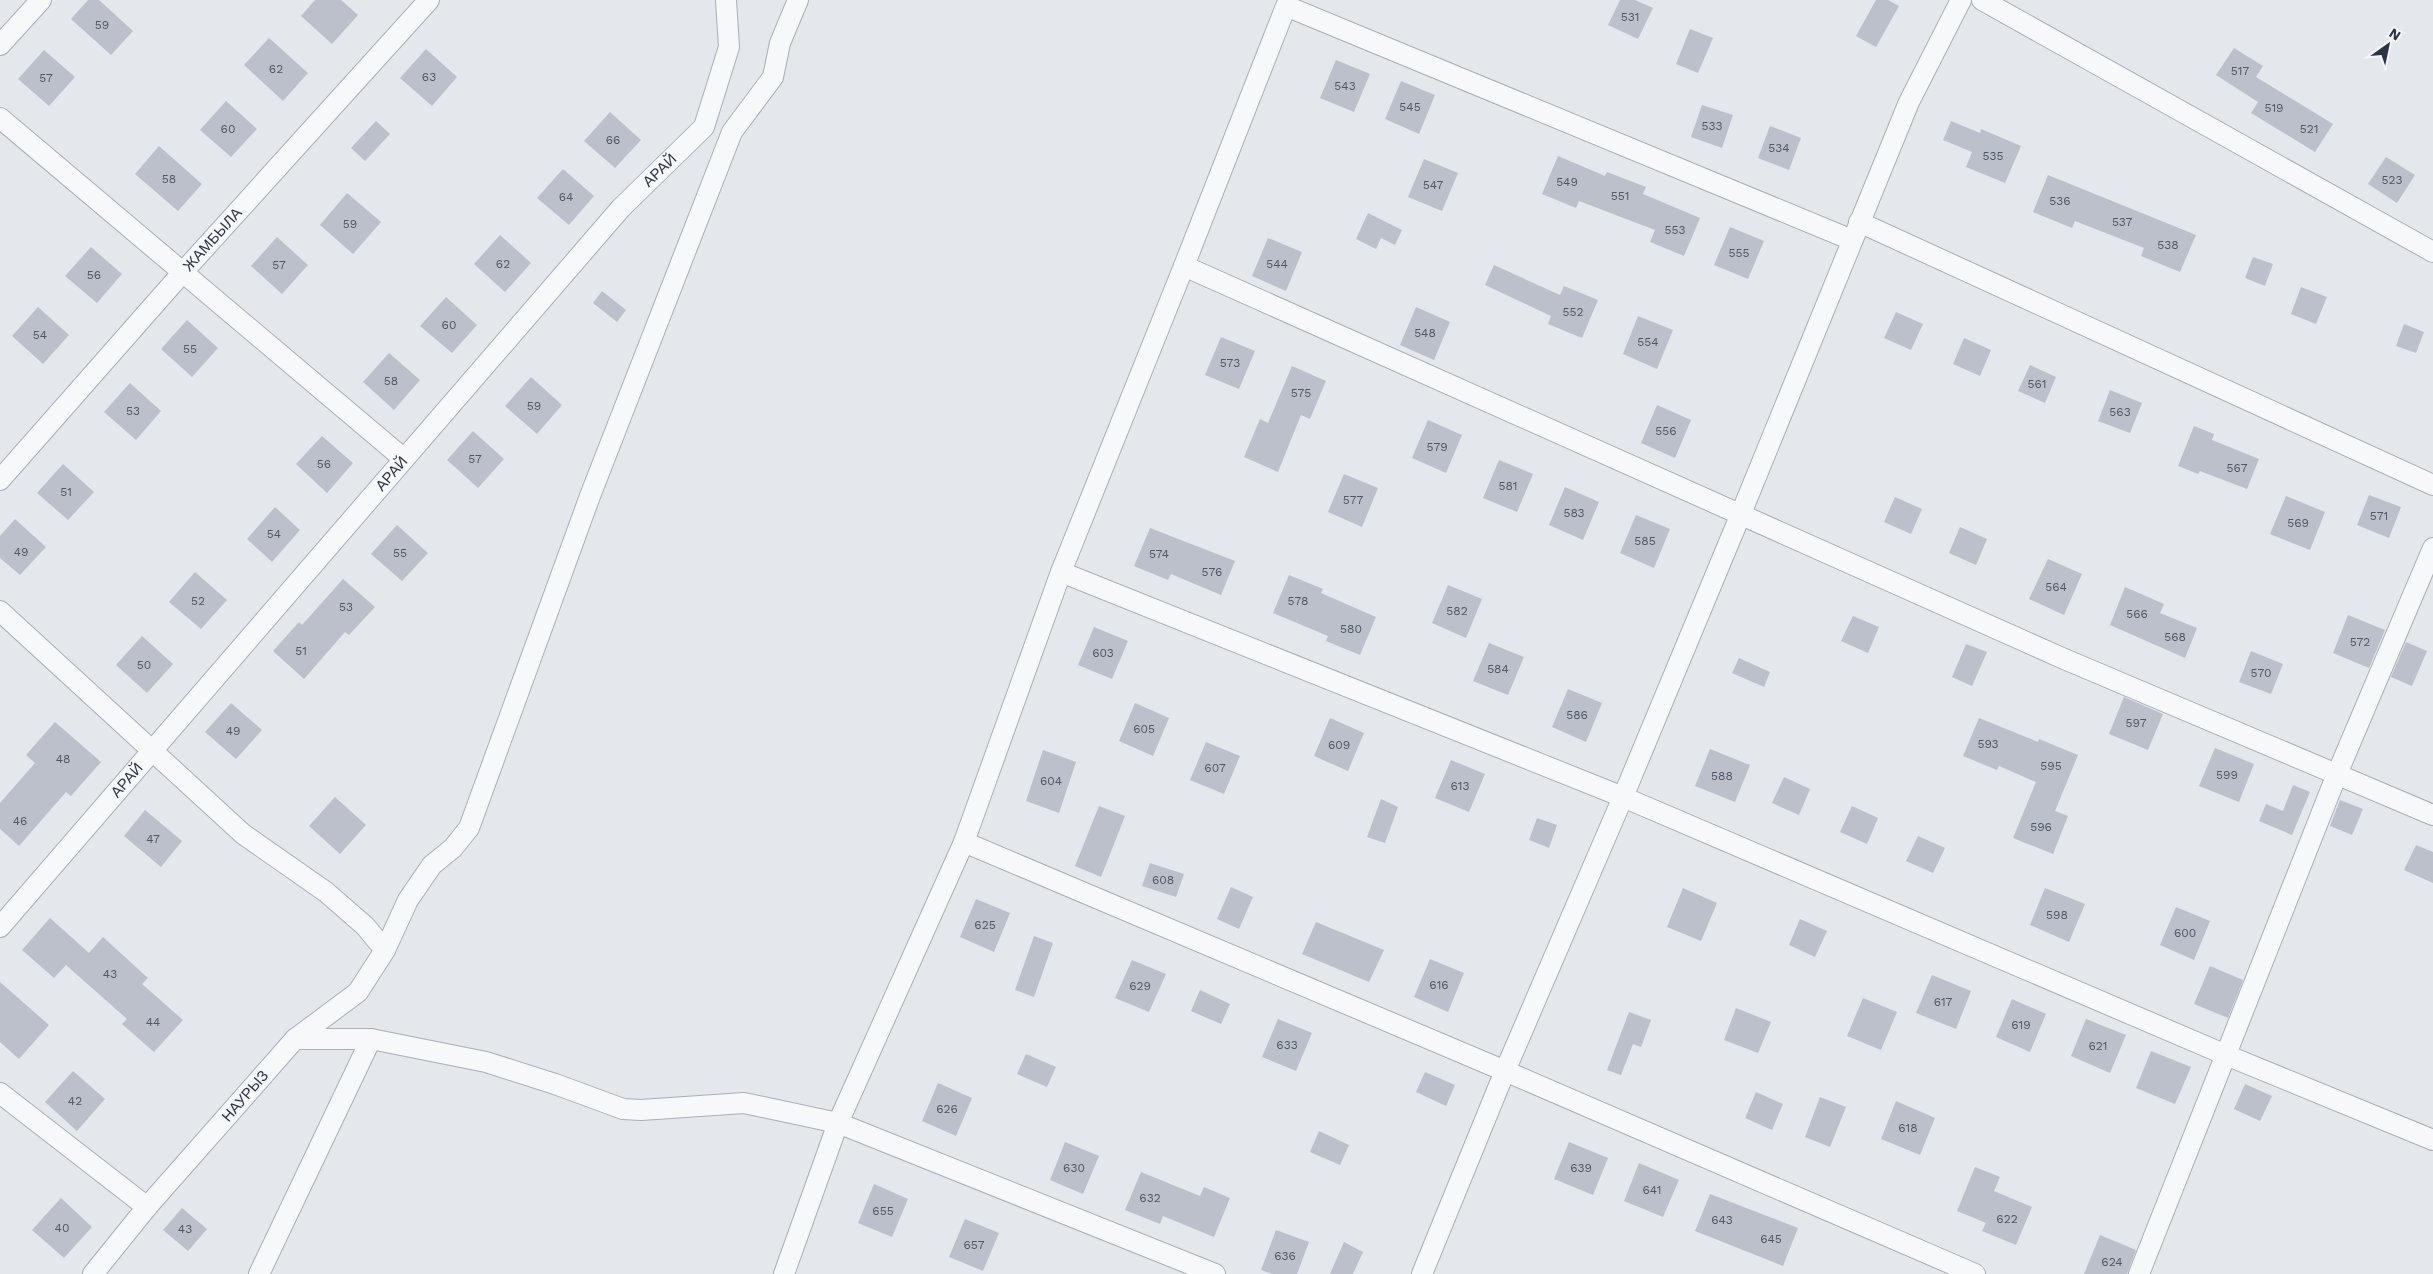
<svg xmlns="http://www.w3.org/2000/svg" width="2433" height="1274" font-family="'Work Sans',sans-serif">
<rect width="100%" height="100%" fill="#e4e7ec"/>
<path fill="#bbc0ca" d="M88,0H99L133,31L111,55L71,19Z
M315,0H341L358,15L332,44L301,16Z
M1620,0H1635L1653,8L1638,39L1608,25Z
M1876,0H1888L1899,6L1876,47L1856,36Z
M1690,29L1713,38L1698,73L1676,64Z
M269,38L308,73L283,101L244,65Z
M2234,48L2263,66L2256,77L2333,124L2315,152L2251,113L2258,102L2216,75Z
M426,49L457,77L432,106L400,78Z
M44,50L75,77L49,106L18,79Z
M1336,60L1370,74L1354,112L1320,98Z
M1401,81L1435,95L1419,134L1385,119Z
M226,101L257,129L231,157L200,130Z
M1702,105L1733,115L1722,148L1691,137Z
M610,112L641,140L615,168L584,141Z
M376,121L390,134L365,161L351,148Z
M1951,121L1980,133L1981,129L2021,146L2005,183L1966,167L1972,152L1943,140Z
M1770,126L1801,138L1789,170L1758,158Z
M159,146L202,184L178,211L135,174Z
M1558,156L1605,176L1607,172L1646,187L1643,194L1700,218L1684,256L1650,242L1655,230L1579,201L1576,208L1542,194Z
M2386,157L2415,175L2397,203L2368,184Z
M1424,159L1458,173L1442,211L1408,197Z
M563,169L594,196L569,225L537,198Z
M2048,175L2196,235L2180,272L2141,256L2144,248L2075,221L2072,228L2033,212Z
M347,193L381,222L353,254L320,225Z
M1368,213L1402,230L1395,245L1381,238L1376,249L1356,239Z
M1730,227L1764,241L1748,279L1714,265Z
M500,235L531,263L505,292L474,264Z
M277,237L308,265L282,294L251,266Z
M1268,238L1302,252L1286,291L1252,276Z
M91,247L122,274L97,303L65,276Z
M2253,257L2273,264L2265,286L2245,278Z
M1494,265L1560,295L1564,286L1598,300L1582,338L1548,324L1551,316L1485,285Z
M2301,287L2327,297L2316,324L2291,314Z
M602,291L626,310L617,322L593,303Z
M446,297L477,325L452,353L420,326Z
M38,307L69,335L43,364L12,336Z
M1416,307L1450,322L1434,360L1400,345Z
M1896,312L1923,324L1911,350L1884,338Z
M1638,316L1673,330L1657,369L1623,354Z
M187,320L218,348L192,377L161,349Z
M2404,324L2424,332L2416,353L2396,346Z
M1221,337L1255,351L1239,389L1205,375Z
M1964,338L1991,350L1980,376L1953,364Z
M389,353L420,380L394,410L363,382Z
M2030,365L2056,377L2045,403L2018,391Z
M1292,366L1326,381L1310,419L1301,415L1278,472L1244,457L1260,419L1268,423Z
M531,377L562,405L537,434L505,406Z
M130,383L161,411L136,440L104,412Z
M2110,390L2142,403L2130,433L2098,421Z
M1657,405L1691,420L1675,458L1641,443Z
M1428,420L1462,435L1446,473L1412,458Z
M2194,426L2214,434L2212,440L2259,459L2247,489L2200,471L2198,474L2178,466Z
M473,431L504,459L478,488L447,460Z
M322,436L353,463L327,493L296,464Z
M1499,460L1533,474L1517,512L1483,498Z
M63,464L94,492L68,520L37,493Z
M1344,474L1378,488L1362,527L1328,512Z
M1565,487L1599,502L1583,540L1549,525Z
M2369,495L2401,507L2389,538L2357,525Z
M2286,496L2325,512L2310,550L2270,534Z
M1895,497L1922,509L1911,534L1884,522Z
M275,507L300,530L272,562L247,539Z
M1636,515L1670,529L1654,568L1620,553Z
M15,519L46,547L20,575L0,558V536Z
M397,525L428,553L402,581L371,554Z
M1960,527L1987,539L1976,565L1949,553Z
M1150,528L1235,561L1221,595L1171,574L1168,580L1134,566Z
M2048,559L2082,574L2064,615L2029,599Z
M195,572L227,600L201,629L169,602Z
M1289,575L1323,589L1321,593L1376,617L1360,655L1326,641L1328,636L1273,613Z
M343,579L375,607L349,635L345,632L304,679L273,651L299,622L302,625Z
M1448,585L1482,599L1466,638L1432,623Z
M2125,587L2164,604L2160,613L2197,628L2185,658L2110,625Z
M2348,615L2385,630L2369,668L2333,653Z
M1853,616L1879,627L1868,653L1841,641Z
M1094,627L1128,641L1112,679L1078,665Z
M142,636L173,664L147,693L116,665Z
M2406,642L2427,651L2412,686L2391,677Z
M1489,643L1524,657L1508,695L1473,681Z
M1966,644L1987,652L1972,686L1952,677Z
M2251,651L2283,664L2271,694L2239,682Z
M1739,658L1770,672L1764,687L1732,673Z
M1568,689L1602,703L1586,742L1552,727Z
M2124,697L2163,714L2148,750L2109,734Z
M231,703L262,730L236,759L205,732Z
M1135,703L1169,718L1153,756L1119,741Z
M1330,718L1364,733L1348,771L1314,756Z
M1979,718L2038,742L2039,739L2078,755L2055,811L2068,816L2053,854L2013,838L2036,782L1999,766L1997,770L1963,756Z
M55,722L101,762L71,796L66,792L19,846L0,829V803L35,763L26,755Z
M1206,742L1240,756L1224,794L1190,780Z
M2215,748L2254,764L2239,802L2199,786Z
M1710,749L1750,765L1735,802L1695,786Z
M1043,750L1076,762L1059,813L1026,801Z
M1451,760L1485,774L1469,812L1435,798Z
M1784,777L1810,789L1799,815L1772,803Z
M2293,785L2310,792L2292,835L2259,821L2266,804L2283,811Z
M335,797L366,825L340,854L309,826Z
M1381,799L1398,807L1385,843L1367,837Z
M2340,800L2363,809L2352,835L2330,826Z
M1099,806L1125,816L1101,877L1075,866Z
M1852,806L1878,818L1867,844L1840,832Z
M145,810L182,841L161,867L124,836Z
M1537,818L1557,825L1549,848L1529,840Z
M1918,836L1945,848L1933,873L1906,861Z
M2416,845L2433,852V883L2404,870Z
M1150,863L1184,874L1176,897L1142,886Z
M1231,887L1253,897L1239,929L1217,919Z
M1683,888L1717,903L1701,941L1667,927Z
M2045,888L2085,904L2069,942L2030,925Z
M976,899L1010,913L994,952L960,937Z
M2176,907L2210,921L2194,960L2160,945Z
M50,918L89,953L103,937L148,978L142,984L183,1020L154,1052L122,1024L127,1019L66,965L54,978L22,950Z
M1800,919L1827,931L1815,957L1789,945Z
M1316,922L1384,950L1369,982L1302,954Z
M1034,936L1053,943L1034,997L1015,990Z
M1430,959L1464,973L1448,1012L1414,997Z
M1132,960L1166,974L1149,1012L1115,998Z
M2210,966L2243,980L2228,1018L2194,1004Z
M1932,975L1971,991L1956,1029L1916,1013Z
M0,982L49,1025L19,1059L0,1042Z
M1200,990L1230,1004L1221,1024L1191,1011Z
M1863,998L1897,1012L1881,1050L1847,1036Z
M2012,999L2046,1014L2030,1052L1996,1037Z
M1736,1008L1771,1022L1758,1053L1724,1040Z
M1629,1012L1651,1020L1641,1047L1633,1044L1621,1075L1607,1070Z
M1278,1019L1312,1033L1296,1071L1262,1057Z
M2086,1019L2126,1035L2110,1073L2071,1056Z
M2151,1051L2191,1067L2175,1104L2136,1088Z
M1026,1054L1056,1067L1047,1087L1017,1074Z
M73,1071L105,1099L77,1131L45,1102Z
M1425,1072L1455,1085L1446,1106L1416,1092Z
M938,1083L972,1098L956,1136L922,1121Z
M2245,1084L2272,1096L2260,1121L2234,1109Z
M1756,1092L1783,1104L1772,1130L1745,1118Z
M1820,1097L1846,1107L1830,1147L1805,1137Z
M1896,1101L1935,1118L1920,1155L1881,1139Z
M1319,1131L1349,1145L1340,1165L1310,1152Z
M1065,1142L1099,1156L1083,1194L1050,1180Z
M1569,1142L1608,1158L1593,1195L1554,1179Z
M1639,1163L1679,1180L1663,1217L1624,1201Z
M1975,1167L2000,1177L1994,1191L2032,1207L2016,1245L1982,1231L1986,1223L1957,1211Z
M1141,1172L1200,1196L1204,1187L1230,1198L1214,1237L1163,1216L1160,1224L1125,1210Z
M874,1184L908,1199L892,1237L858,1223Z
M1710,1194L1798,1228L1783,1266L1695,1231Z
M61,1198L92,1227L64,1258L32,1230Z
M182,1208L207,1229L188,1251L163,1230Z
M965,1219L999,1233L983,1271L949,1257Z
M1276,1230L1309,1242L1297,1274H1273L1261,1270Z
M2100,1235L2136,1250L2127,1274H2084Z
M1344,1242L1363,1252L1353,1274H1330Z"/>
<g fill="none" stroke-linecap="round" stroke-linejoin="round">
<g stroke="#a9aeb7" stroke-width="22">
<g id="minor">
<path d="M1982,0L2433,252"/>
<path d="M0,45L41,0"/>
<path d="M0,118L404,459"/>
<path d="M1859,222L2433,485"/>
<path d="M1184,266L1286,6L1852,240"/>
<path id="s1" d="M0,480L183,272L429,0"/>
<path d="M1061,572L1184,266L2062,658L2433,815"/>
<path d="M0,611L243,834L326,892L365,926L385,950L358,992L295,1039L147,1207L93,1274"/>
<path d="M964,842L1061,572L1623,797L2226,1055L2433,1140"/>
<path id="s2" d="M0,927L621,208L704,127L729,47L726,0"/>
<path d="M385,950L408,900L432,865L453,848L469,828L590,496L732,132L773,77L780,43L798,0"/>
<path d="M295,1039H371"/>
<path d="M0,1093L147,1207"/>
<path d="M259,1274L371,1039L486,1062L555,1084L623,1109L641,1110L744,1103L838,1123L784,1274"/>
<path d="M1215,1274L838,1123L964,842L1505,1071L1975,1274"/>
<path d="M1422,1274L1505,1071L1623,797L1740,516L1909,102L1961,0"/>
<path d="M2139,1274L2337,774L2433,548"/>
</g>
</g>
<use href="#minor" stroke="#f7f8fa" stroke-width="20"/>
</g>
<g text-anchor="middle" stroke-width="4" stroke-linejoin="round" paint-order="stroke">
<g font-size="12" fill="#4f5766">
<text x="1630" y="21">531</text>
<text x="102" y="29">59</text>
<text x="276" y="73">62</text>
<text x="2240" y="75">517</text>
<text x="429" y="81">63</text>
<text x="46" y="82">57</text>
<text x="1345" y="90">543</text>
<text x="1410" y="111">545</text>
<text x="2274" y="112">519</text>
<text x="1712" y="130">533</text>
<text x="228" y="133">60</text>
<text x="2309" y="133">521</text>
<text x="613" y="144">66</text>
<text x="1779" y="152">534</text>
<text x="1993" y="160">535</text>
<text x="169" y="183">58</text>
<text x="2392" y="184">523</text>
<text x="1567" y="186">549</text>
<text x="1433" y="189">547</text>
<text x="1620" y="200">551</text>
<text x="566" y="201">64</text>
<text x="2060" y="205">536</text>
<text x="2122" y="226">537</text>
<text x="350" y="228">59</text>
<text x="1675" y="234">553</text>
<text x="2168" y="249">538</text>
<text x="1739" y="257">555</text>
<text x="503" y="268">62</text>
<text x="1277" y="268">544</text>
<text x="279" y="269">57</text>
<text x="94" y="279">56</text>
<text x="1573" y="316">552</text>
<text x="449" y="329">60</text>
<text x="1425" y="337">548</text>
<text x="40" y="339">54</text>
<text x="1648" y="346">554</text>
<text x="190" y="353">55</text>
<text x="1230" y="367">573</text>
<text x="391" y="385">58</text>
<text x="2037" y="388">561</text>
<text x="1301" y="397">575</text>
<text x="534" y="410">59</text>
<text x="133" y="415">53</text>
<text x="2120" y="416">563</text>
<text x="1666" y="435">556</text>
<text x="1437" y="451">579</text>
<text x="475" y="463">57</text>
<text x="324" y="468">56</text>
<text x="2237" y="472">567</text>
<text x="1508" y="490">581</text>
<text x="66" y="496">51</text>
<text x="1353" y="504">577</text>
<text x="1574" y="517">583</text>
<text x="2379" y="520">571</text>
<text x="2298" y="527">569</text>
<text x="274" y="538">54</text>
<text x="1645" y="545">585</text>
<text x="21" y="556">49</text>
<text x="400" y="557">55</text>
<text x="1159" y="558">574</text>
<text x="1212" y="576">576</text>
<text x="2056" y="591">564</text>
<text x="198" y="605">52</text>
<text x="1298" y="605">578</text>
<text x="346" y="611">53</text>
<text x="1457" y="615">582</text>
<text x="2137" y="618">566</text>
<text x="1351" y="633">580</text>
<text x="2175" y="641">568</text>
<text x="2360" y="646">572</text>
<text x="301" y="655">51</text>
<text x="1103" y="657">603</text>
<text x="144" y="669">50</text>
<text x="1498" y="673">584</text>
<text x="2261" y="677">570</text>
<text x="1577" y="719">586</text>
<text x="2136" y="727">597</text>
<text x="1144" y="733">605</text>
<text x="233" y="735">49</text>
<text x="1988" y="748">593</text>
<text x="1339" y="749">609</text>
<text x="63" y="763">48</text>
<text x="2051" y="770">595</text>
<text x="1215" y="772">607</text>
<text x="2227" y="779">599</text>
<text x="1722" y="780">588</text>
<text x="1051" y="785">604</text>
<text x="1460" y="790">613</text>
<text x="20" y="825">46</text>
<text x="2041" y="831">596</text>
<text x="153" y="843">47</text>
<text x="1163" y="884">608</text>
<text x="2057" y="919">598</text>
<text x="985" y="929">625</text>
<text x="2185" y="937">600</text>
<text x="110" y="978">43</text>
<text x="1439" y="989">616</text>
<text x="1140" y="990">629</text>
<text x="1943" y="1006">617</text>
<text x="153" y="1026">44</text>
<text x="2021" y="1029">619</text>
<text x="1287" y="1049">633</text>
<text x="2098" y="1050">621</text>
<text x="75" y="1105">42</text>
<text x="947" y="1113">626</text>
<text x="1908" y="1132">618</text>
<text x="1074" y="1172">630</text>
<text x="1581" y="1172">639</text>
<text x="1652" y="1194">641</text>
<text x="1150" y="1202">632</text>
<text x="883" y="1215">655</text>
<text x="2007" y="1223">622</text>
<text x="1722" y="1224">643</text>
<text x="62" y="1232">40</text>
<text x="185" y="1233">43</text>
<text x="1771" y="1243">645</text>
<text x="974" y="1249">657</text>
<text x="1285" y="1260">636</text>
<text x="2112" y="1266">624</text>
</g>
<g font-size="15" fill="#2b3445" stroke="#f4f6f9">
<text dy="5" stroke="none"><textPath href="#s2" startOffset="1004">АРАЙ</textPath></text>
<text dy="5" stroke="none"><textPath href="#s1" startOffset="321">ЖАМБЫЛА</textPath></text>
<text dy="5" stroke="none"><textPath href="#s2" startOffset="599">АРАЙ</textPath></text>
<text dy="5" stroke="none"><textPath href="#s2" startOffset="194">АРАЙ</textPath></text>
<text transform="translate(245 1096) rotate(-49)" y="5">НАУРЫЗ</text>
</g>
</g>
<g transform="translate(2388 45) rotate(33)" stroke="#f4f6f9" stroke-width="4" paint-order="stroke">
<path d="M0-4L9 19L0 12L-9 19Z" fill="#2b3445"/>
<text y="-8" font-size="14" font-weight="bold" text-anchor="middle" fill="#2b3445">N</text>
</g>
</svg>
